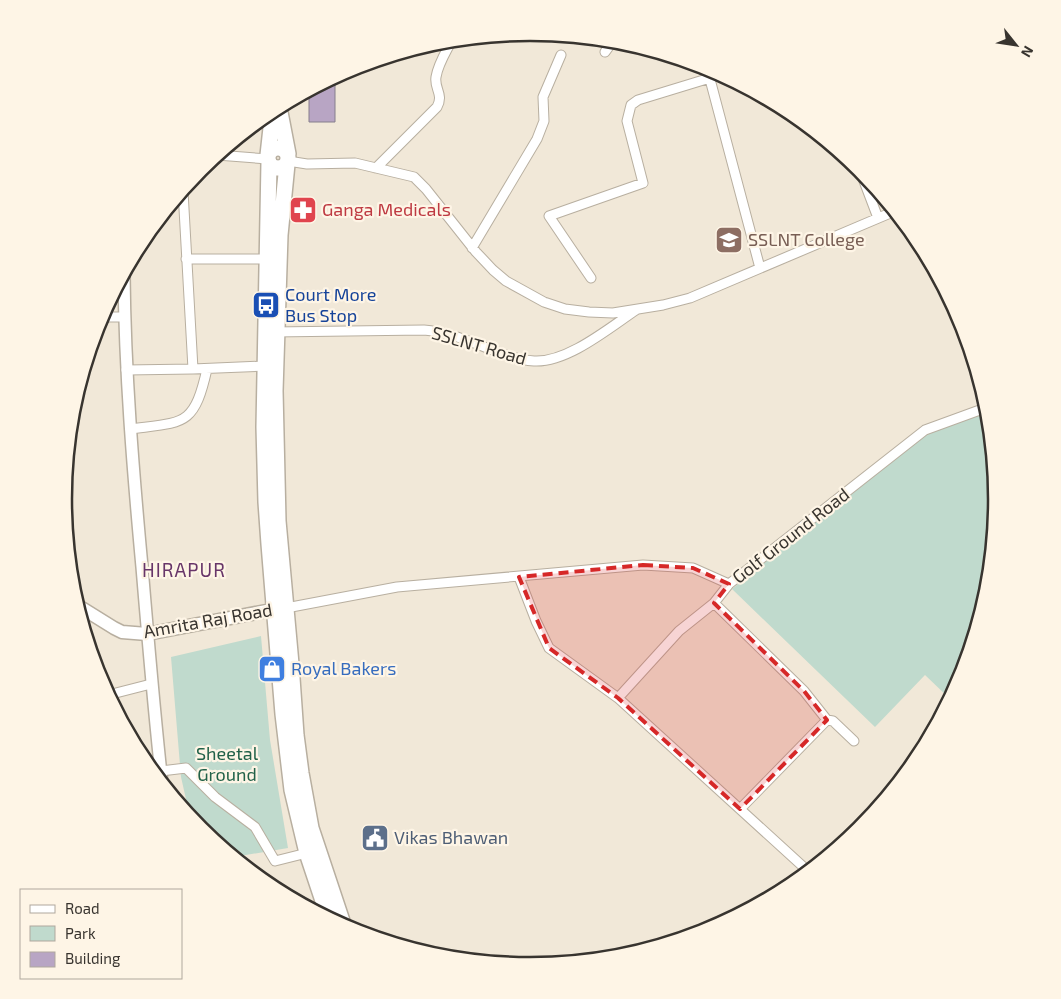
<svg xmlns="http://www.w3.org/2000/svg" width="1061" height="999" font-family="'Exo 2',sans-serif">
<rect width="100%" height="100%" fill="#f1e8d8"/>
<path fill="#c0dacd" d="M989,409L997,500L988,591L962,678L954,693L949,698L925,675L875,727L732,589L926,432Z
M261,636L270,740L288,848L234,857L200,830L190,817L181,777L171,657Z"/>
<path fill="#b8a5c4" stroke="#867e8c" d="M332,78H335V122H309V91Z"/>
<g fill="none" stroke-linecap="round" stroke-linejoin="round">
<g stroke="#b8afa0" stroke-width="11">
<path id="minor" d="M605,52L613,41
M707,68L760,268
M217,155L268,159
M288,161L307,164L355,163L414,177L426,189L476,252L493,270L506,281L544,302L565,309L589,312L613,313L663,305L690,298L895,211
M376,168L437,107C444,94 434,89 436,77C438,64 446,52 452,40
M859,168L878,218
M183,191L193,369L265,366
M472,248L537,139L544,121L543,97L561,55
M186,259H268
M591,278L549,216L643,183L627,121L631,105L638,100L710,78
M101,317H124
M273,332L424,330C448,332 468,341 490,349C504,355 519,360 534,361C567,363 609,328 636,310
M126,370L193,369
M130,429C184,422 194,427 207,369
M519,577L536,621L549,648L618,698L809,872
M714,603L804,691L827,720L833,721L854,741
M286,608L397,587L643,565L693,568L729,584
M108,695L151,684
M618,698L679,631L714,603L729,584L925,430L988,407
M161,771L186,768L215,797L255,827L275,861L307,853
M740,809L827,720"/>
</g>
<g stroke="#b8afa0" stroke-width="14">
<path id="tertiary" d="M124,275C125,373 133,470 142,567C148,639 154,711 162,783"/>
</g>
<g stroke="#b8afa0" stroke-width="15">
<path id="secondary" d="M77,605L114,628L122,632L147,634L282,608"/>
</g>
<g stroke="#b8afa0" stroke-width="18">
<path id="trunk" d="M279,107L288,154
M268 158a10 10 0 1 1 20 0a10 10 0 1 1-20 0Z
M268,155L273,110
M269,162L264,427L266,502L269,544L283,714L292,790L307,853L329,919
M287,164L280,235L275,391L278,521L291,664L296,735L301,773L311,828L344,927"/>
</g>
<use href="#minor" stroke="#fff" stroke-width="9"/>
<use href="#tertiary" stroke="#fff" stroke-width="11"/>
<use href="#secondary" stroke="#fff" stroke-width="12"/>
<use href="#trunk" stroke="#fff" stroke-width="15"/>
</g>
<path fill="#d62828" fill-opacity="0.2" stroke="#d62828" stroke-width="4" stroke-dasharray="10 6" stroke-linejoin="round" d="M643,565L693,568L729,584L714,603L804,691L827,720L740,809L618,698L549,648L519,577Z"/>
<defs>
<g id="pharmacy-square" transform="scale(1.4375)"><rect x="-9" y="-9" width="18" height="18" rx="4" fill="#e0444e" stroke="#fef5e6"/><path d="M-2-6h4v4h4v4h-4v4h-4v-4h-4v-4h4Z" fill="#fff"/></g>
<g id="university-square" transform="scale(1.4375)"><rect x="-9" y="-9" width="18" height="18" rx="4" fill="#8d6e63" stroke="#fef5e6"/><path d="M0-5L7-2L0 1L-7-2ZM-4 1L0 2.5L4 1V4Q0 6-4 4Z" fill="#fff"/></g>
<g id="bus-square" transform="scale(1.4375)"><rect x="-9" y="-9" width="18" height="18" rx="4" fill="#1a4fb4" stroke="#fef5e6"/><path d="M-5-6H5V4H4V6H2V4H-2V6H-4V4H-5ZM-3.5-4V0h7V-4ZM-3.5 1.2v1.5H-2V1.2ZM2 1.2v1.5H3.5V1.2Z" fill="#fff"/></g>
<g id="shop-square" transform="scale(1.4375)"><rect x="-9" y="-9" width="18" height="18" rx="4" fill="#3f7fe0" stroke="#fef5e6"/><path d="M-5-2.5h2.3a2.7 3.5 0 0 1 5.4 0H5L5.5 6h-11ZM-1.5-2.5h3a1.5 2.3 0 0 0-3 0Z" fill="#fff"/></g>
<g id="civic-square" transform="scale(1.4375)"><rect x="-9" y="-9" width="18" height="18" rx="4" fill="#5c6f8a" stroke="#fef5e6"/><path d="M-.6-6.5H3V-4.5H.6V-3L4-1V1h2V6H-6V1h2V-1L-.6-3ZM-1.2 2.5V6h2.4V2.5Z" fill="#fff"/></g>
</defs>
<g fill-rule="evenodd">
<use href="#pharmacy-square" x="303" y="210"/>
<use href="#university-square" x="729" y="240"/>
<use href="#bus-square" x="266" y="305"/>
<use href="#shop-square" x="272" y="669"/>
<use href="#civic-square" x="375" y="838"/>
</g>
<g text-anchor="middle" stroke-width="4.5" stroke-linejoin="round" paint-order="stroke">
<g font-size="18" fill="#be3a42" stroke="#fef5e6" text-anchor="start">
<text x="322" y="216">Ganga Medicals</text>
</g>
<g font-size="18" fill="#785e54" stroke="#fef5e6" text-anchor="start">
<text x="748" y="246">SSLNT College</text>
</g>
<g font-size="18" fill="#164399" stroke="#fef5e6" text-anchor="start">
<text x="285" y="301">Court More<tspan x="285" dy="21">Bus Stop</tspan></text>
</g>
<g font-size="18" fill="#38342f" stroke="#fef5e6">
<text transform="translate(479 346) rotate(16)" y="6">SSLNT Road</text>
<text transform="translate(791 536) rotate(-38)" y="6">Golf Ground Road</text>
<text transform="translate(208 621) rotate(-10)" y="6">Amrita Raj Road</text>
</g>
<g font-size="18" fill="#366cbe" stroke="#fef5e6" text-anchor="start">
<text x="291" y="675">Royal Bakers</text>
</g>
<g font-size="18" fill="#216148" stroke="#fef5e6">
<text x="227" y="760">Sheetal<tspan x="227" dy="21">Ground</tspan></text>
</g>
<g font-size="18" fill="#4e5e75" stroke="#fef5e6" text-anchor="start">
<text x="394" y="844">Vikas Bhawan</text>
</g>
<g font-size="19" letter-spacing="1" fill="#683669" stroke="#fef5e6">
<text x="184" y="577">HIRAPUR</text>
</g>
</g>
<path d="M0 0H1061V999H0ZM72 499a458 458 0 1 1 916 0a458 458 0 1 1-916 0Z" fill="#fef5e6" fill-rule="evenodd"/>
<path fill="none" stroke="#38342f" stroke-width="2.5" d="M72 499a458 458 0 1 1 916 0a458 458 0 1 1-916 0Z"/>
<rect x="20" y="889" width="162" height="90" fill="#fef5e6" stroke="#afa89d"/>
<rect x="30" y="905" width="25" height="8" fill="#ffffff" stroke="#afa89d"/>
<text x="65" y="914" font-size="15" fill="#38342f">Road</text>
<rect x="30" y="926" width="25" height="15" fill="#c0dacd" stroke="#afa89d"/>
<text x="65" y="939" font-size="15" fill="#38342f">Park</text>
<rect x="30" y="952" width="25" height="15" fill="#b8a5c4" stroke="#afa89d"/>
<text x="65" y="964" font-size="15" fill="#38342f">Building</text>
<g transform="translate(1016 45) rotate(120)" stroke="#fef5e6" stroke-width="4" paint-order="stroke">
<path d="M0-4L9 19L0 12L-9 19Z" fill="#38342f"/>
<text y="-8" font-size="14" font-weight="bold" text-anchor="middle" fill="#38342f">N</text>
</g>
</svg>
